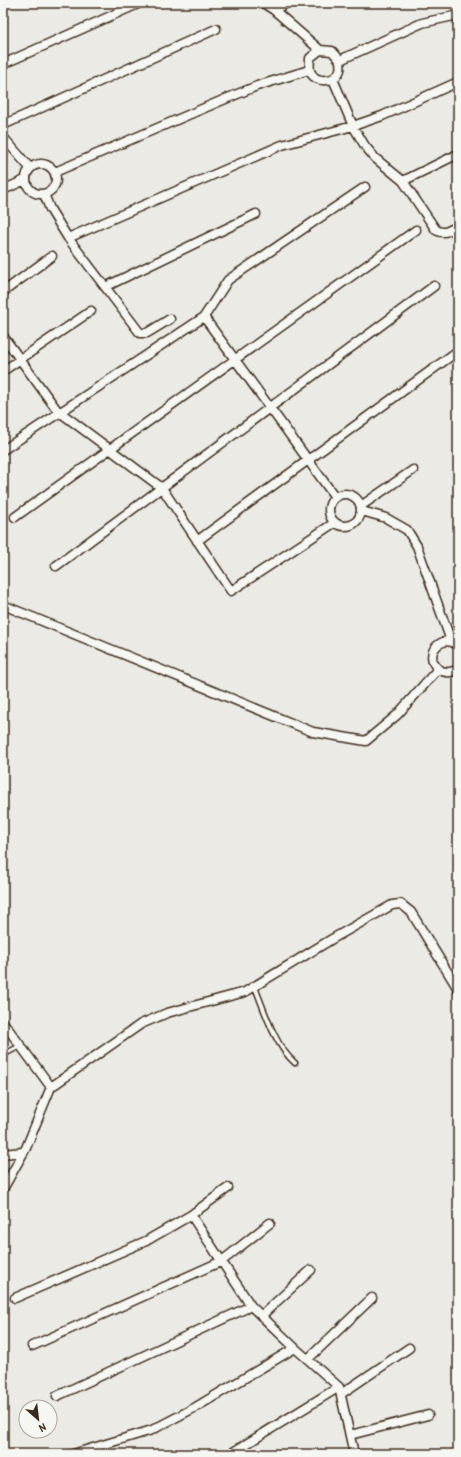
<svg xmlns="http://www.w3.org/2000/svg" width="461" height="1457" font-family="'Patrick Hand',sans-serif">
<rect width="100%" height="100%" fill="#ebeae5"/>
<filter id="ink" filterUnits="userSpaceOnUse"><feTurbulence type="fractalNoise" baseFrequency=".025" numOctaves="2"/><feDisplacementMap in="SourceGraphic" scale="8" xChannelSelector="R" yChannelSelector="G"/><feConvolveMatrix kernelMatrix="1 2 1 2 8 2 1 2 1" color-interpolation-filters="sRGB"/></filter>
<g filter="url(#ink)">
<g fill="none" stroke-linecap="round" stroke-linejoin="round">
<g stroke="#3b2a1e" stroke-width="7">
<path id="lane" d="M255,987C265,1012 275,1046 295,1063
M3,1055L20,1046"/>
</g>
<g stroke="#3b2a1e" stroke-width="11">
<path id="street" d="M263,3L274,10L320,50L332,51L340,60C340,63 341,67 340,70C336,83 315,84 310,71C309,67 310,61 310,58L320,50
M274,10L287,3
M340,60L422,23L458,15
M3,64L140,3
M333,79L353,126L365,146L375,158L403,181L436,230C444,235 450,230 458,226
M3,125L216,29
M3,137L30,168
M26 179a15 15 0 1 1 30 0a15 15 0 1 1-30 0Z
M55,172L223,100L257,86L309,70
M403,181L458,154
M3,190L25,180
M44,194L50,209L68,238L140,333H147L170,319
M68,238L282,145L353,126L382,116L458,82
M105,287L256,214
M3,292L52,256
M204,317L335,497
M3,336L57,410L162,488L231,591L334,523
M3,371L91,311
M3,450L204,317L228,280L365,187
M329 510a16 16 0 1 1 32 0a16 16 0 1 1-32 0Z
M361,506L413,470
M362,511L386,518L407,530L417,546L451,641
M15,517L416,230
M197,541L455,353
M56,566L434,286
M3,605L313,732L366,741L397,715L438,669
M458,645C453,642 448,640 443,642C421,651 436,682 458,669
M3,1022L51,1087
M3,1154L23,1152
M3,1189L26,1148L51,1087L141,1024L167,1013L245,992L332,939L392,905L401,904L411,912L458,989
M191,1215L251,1306L295,1348L339,1387L354,1454
M15,1298L146,1241L191,1215L228,1188
M261,1316L311,1270
M32,1346L222,1261L270,1223
M308,1359L372,1298
M341,1394L409,1348
M57,1396L251,1306
M350,1435L428,1415
M73,1454L152,1430L196,1407L295,1348
M230,1454L339,1387"/>
</g>
<use href="#lane" stroke="#f6f6f2" stroke-width="4"/>
<use href="#street" stroke="#f6f6f2" stroke-width="8"/>
</g>
</g>
<rect width="461" height="1457" fill="none" stroke="#f6f6f2" stroke-width="16"/>
<rect x="8" y="8" width="445" height="1441" fill="none" stroke="#3b2a1e" stroke-width="1.5" filter="url(#ink)"/>
<g transform="translate(38 1419) rotate(152)"><circle r="19" fill="#f6f6f2" stroke="#aba49d"/>
<path d="M0-3L7 15L0 10L-7 15Z" fill="#3b2a1e"/>
<text y="-6" font-size="11" font-weight="bold" text-anchor="middle" fill="#3b2a1e">N</text>
</g>
</svg>
